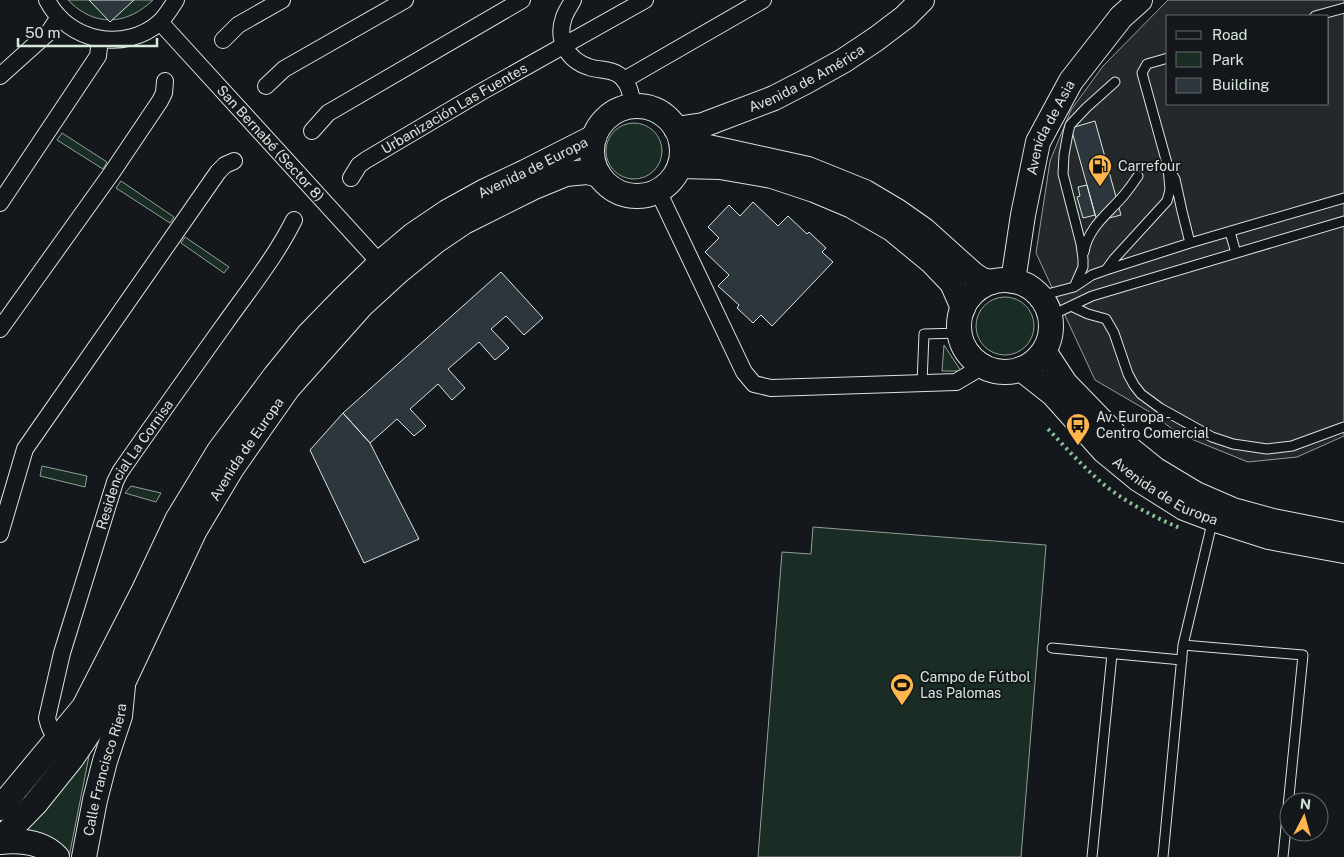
<svg xmlns="http://www.w3.org/2000/svg" width="1344" height="857" font-family="'Public Sans',sans-serif">
<rect width="100%" height="100%" fill="#14181c"/>
<path fill="#1a2d24" stroke="#939e99" d="M68,0H153C126,26 94,27 68,0Z
M606 151a28 28 0 1 1 56 0a28 28 0 1 1-56 0Z
M62,133L107,162L103,169L57,140Z
M121,181L174,217L170,223L116,188Z
M185,237L229,267L224,273L181,243Z
M976 326a29 29 0 1 1 58 0a29 29 0 1 1-58 0Z
M944,345L961,371H942Z
M42,466L87,476L85,487L40,476Z
M131,486L161,493L156,502L125,493Z
M813,527L1046,545L1021,857H758L782,552L811,554Z
M90,751L69,857H67L21,833Z"/>
<path fill="#24282b" stroke="#939e99" fill-rule="evenodd" d="M1168,0H1344V436L1297,457L1248,462L1179,434L1148,411L1095,380L1036,253L1050,161L1071,110L1103,66ZM1168,16H1328V104H1168Z"/>
<path fill="#2c363c" stroke="#d8e6dc" d="M89,0H134L110,22Z
M1095,121L1121,215L1097,221L1071,128Z
M1087,185L1095,215L1083,218L1077,197L1080,196L1078,187Z
M753,202L778,226L788,216L807,234L809,232L826,248L822,252L833,262L772,326L761,315L753,323L737,308L739,305L718,286L729,275L705,252L719,238L708,227L729,205L740,216Z
M501,272L543,318L524,335L506,316L491,329L509,348L495,360L479,342L448,369L465,388L452,400L438,384L410,409L426,426L414,436L397,419L370,443L343,413Z
M343,413L370,443L419,539L364,563L310,450Z"/>
<g fill="none" stroke-linecap="round" stroke-linejoin="round">
<g stroke="#d8e6dc" stroke-width="11">
<path id="lane" d="M1315,16L1344,8
M1169,169L1175,179L1182,211L1190,243
M1230,232L1236,253
M1084,252C1088,227 1109,213 1124,195C1129,189 1134,182 1138,176
M1106,270L1190,243L1344,198
M1075,285L1083,267V259L1081,244L1063,174L1064,155L1068,133L1070,125L1086,108L1115,82
M1040,296L1074,287L1092,275L1106,270L1114,259L1167,201L1170,190L1168,167L1142,73L1147,64L1168,58
M1071,306L1088,314L1106,319L1114,333L1128,374L1134,385L1141,394L1160,408L1212,437L1233,444L1267,449L1292,446L1344,427
M1050,316L1092,296L1344,221
M922,383L924,334L961,333
M1183,645L1303,655L1283,857
M1052,648L1182,660
M1092,857L1112,654
M1163,857L1183,645L1213,519"/>
</g>
<g stroke="#d8e6dc" stroke-width="18">
<g id="street">
<path d="M47,0C68,42 125,53 160,22C166,16 171,8 176,0"/>
<path d="M573,0C570,6 566,11 564,17C556,39 567,60 589,67C599,71 609,68 619,75C629,82 631,94 633,106"/>
<path id="s1" d="M160,22L380,263"/>
<path d="M223,40L238,25L282,0"/>
<path d="M0,76L49,32L59,17"/>
<path d="M624,80L763,0"/>
<path d="M266,86L284,69L405,0"/>
<path d="M312,131L328,113L522,0"/>
<path id="s2" d="M351,178L359,165L366,160L481,92L645,0"/>
<path d="M658,191L744,372L754,384L771,388L956,382L983,366"/>
<path d="M0,203L98,56L100,39"/>
<path d="M0,329L113,171L160,101L164,93L165,81"/>
<path d="M0,534L25,449L218,172L225,165L234,161"/>
<path id="s3" d="M58,739C51,732 49,727 47,718L62,653L115,482L120,472C154,423 189,374 224,325C248,291 275,258 294,220"/>
</g>
</g>
<g stroke="#d8e6dc" stroke-width="26">
<g id="secondary">
<circle cx="637" cy="151" r="45"/>
<path id="s4" d="M676,129L703,125L774,98L807,81L843,61L876,39L905,17L922,0"/>
<path d="M681,141L808,169L865,192L897,211L924,230L973,274L982,280L992,282"/>
<path d="M680,166L720,167L772,176L814,190L852,206L892,229L932,262L952,283L963,308"/>
<circle cx="1005" cy="326" r="46"/>
<path id="s5" d="M1013,281L1023,215L1038,142L1071,81L1121,17L1140,0"/>
<path d="M1044,351L1065,383L1125,445L1156,470L1196,494L1233,510L1273,521L1344,535"/>
<path id="s6" d="M1021,369L1053,394L1104,451L1138,479L1184,508L1213,519L1269,537L1344,551"/>
<path id="s7" d="M0,808L84,707L143,592L177,520L219,451L275,376L309,334L344,298L380,263L413,235L447,212L485,191L525,172L594,137"/>
<path id="s8" d="M0,840L35,804L72,758L124,681L195,530L232,468L288,388L361,306L398,272L436,241L464,222L532,188L566,174L587,172L599,175"/>
<path d="M0,842C20,840 42,841 57,857"/>
<path id="s9" d="M84,857L95,800L105,761L120,716L123,686"/>
</g>
</g>
<use href="#lane" stroke="#14181c" stroke-width="9"/>
<use href="#street" stroke="#14181c" stroke-width="16"/>
<use href="#secondary" stroke="#14181c" stroke-width="24"/>
<path stroke="#8ac095" stroke-width="4" stroke-dasharray="2.5 4" stroke-linecap="butt" d="M1048,429C1067,449 1086,470 1108,488C1131,505 1156,518 1182,529"/>
</g>
<defs>
<g id="fuel-pin" transform="scale(1.25)"><path d="M0 17L-7.5 6A9.5 9.5 0 1 1 7.5 6Z" fill="#ffb74d" stroke="#14181c"/><path d="M-5.5-6h7V0h2V4h1.3V-2.5L3-4.5l.8-.8L6-3V5H2.5V1h-1V6h-7ZM-4.2-4.7v3.2H.2V-4.7Z" fill="#111"/></g>
<g id="bus-pin" transform="scale(1.25)"><path d="M0 17L-7.5 6A9.5 9.5 0 1 1 7.5 6Z" fill="#ffb74d" stroke="#14181c"/><path d="M-5-6H5V4H4V6H2V4H-2V6H-4V4H-5ZM-3.5-4V0h7V-4ZM-3.5 1.2v1.5H-2V1.2ZM2 1.2v1.5H3.5V1.2Z" fill="#111"/></g>
<g id="stadium-pin" transform="scale(1.25)"><path d="M0 17L-7.5 6A9.5 9.5 0 1 1 7.5 6Z" fill="#ffb74d" stroke="#14181c"/><path d="M0-5a6.5 5 0 1 0 0 10a6.5 5 0 1 0 0-10ZM-3.5-1.8h7v3.6h-7Z" fill="#111"/></g>
</defs>
<g fill-rule="evenodd">
<use href="#fuel-pin" x="1100" y="166"/>
<use href="#bus-pin" x="1078" y="425"/>
<use href="#stadium-pin" x="902" y="685"/>
</g>
<g text-anchor="middle" stroke-width="4" stroke-linejoin="round" paint-order="stroke">
<g font-size="14" fill="#d8e6dc" stroke="#14181c">
<text dy="5" stroke="none"><textPath href="#s4" startOffset="141">Avenida de América</textPath></text>
<text dy="5" stroke="none"><textPath href="#s2" startOffset="126">Urbanización Las Fuentes</textPath></text>
<text dy="5" stroke="none"><textPath href="#s5" startOffset="159">Avenida de Asia</textPath></text>
<text dy="5" stroke="none"><textPath href="#s1" startOffset="164">San Bernabé (Sector 8)</textPath></text>
<text dy="5" stroke="none"><textPath href="#s7" startOffset="850">Avenida de Europa</textPath></text>
<text dy="5" stroke="none"><textPath href="#s8" startOffset="465">Avenida de Europa</textPath></text>
<text dy="5" stroke="none"><textPath href="#s3" startOffset="294">Residencial La Cornisa</textPath></text>
<text dy="5" stroke="none"><textPath href="#s6" startOffset="191">Avenida de Europa</textPath></text>
<text dy="5" stroke="none"><textPath href="#s9" startOffset="90">Calle Francisco Riera</textPath></text>
</g>
<g font-size="14" fill="#d8e6dc" stroke="#14181c" text-anchor="start">
<text x="1118" y="171">Carrefour</text>
<text x="1096" y="422">Av. Europa -<tspan x="1096" dy="16">Centro Comercial</tspan></text>
<text x="920" y="682">Campo de Fútbol<tspan x="920" dy="16">Las Palomas</tspan></text>
</g>
</g>
<rect x="1166" y="15" width="162" height="90" fill="#14181c" stroke="#626a69"/>
<rect x="1176" y="31" width="25" height="8" fill="#14181c" stroke="#626a69"/>
<text x="1212" y="40" font-size="15" fill="#d8e6dc">Road</text>
<rect x="1176" y="52" width="25" height="15" fill="#1a2d24" stroke="#626a69"/>
<text x="1212" y="65" font-size="15" fill="#d8e6dc">Park</text>
<rect x="1176" y="78" width="25" height="15" fill="#2c363c" stroke="#626a69"/>
<text x="1212" y="90" font-size="15" fill="#d8e6dc">Building</text>
<g transform="translate(1304 817) rotate(6)"><circle r="24" fill="#14181c" stroke="#626a69"/>
<path d="M0-4L9 19L0 12L-9 19Z" fill="#ffb74d"/>
<text y="-8" font-size="14" font-weight="bold" text-anchor="middle" fill="#d8e6dc">N</text>
</g>
<path d="M18 38v8h139v-8" fill="none" stroke="#d8e6dc" stroke-width="2.5"/>
<text x="25" y="38" font-size="15" fill="#d8e6dc" stroke="#14181c" stroke-width="4" paint-order="stroke">50 m</text>
</svg>
